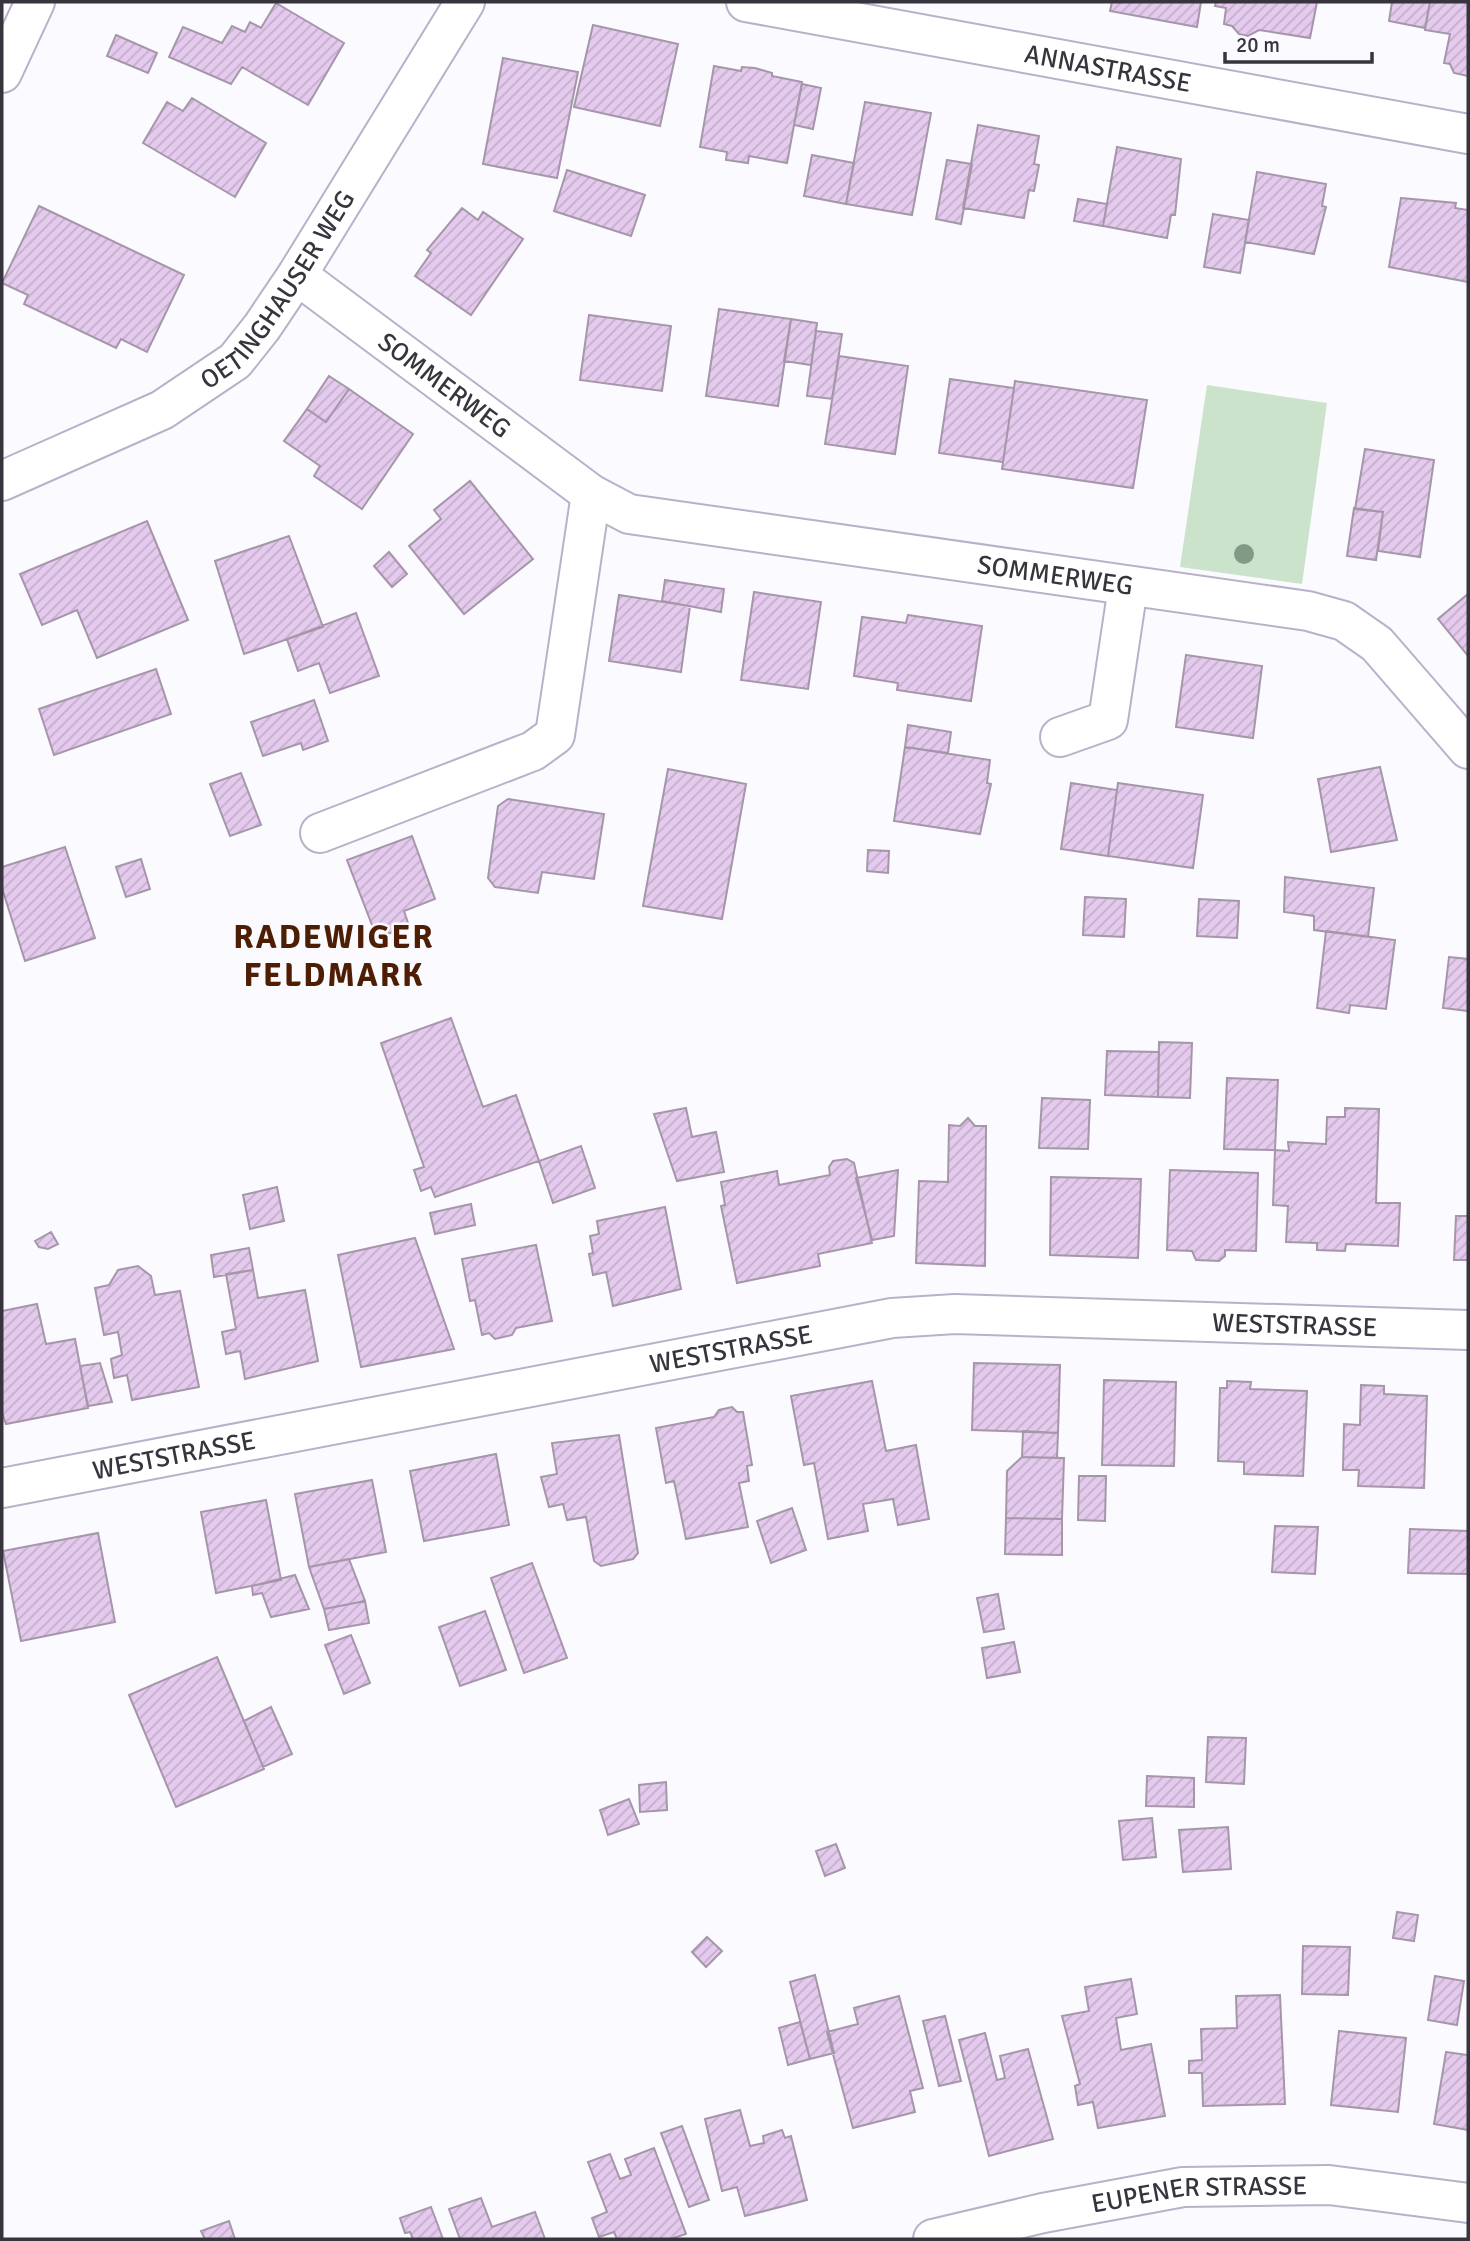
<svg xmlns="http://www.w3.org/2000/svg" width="1470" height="2241" font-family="Signika,sans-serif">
<defs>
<pattern id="building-hatch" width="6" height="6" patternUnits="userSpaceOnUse" patternTransform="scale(1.75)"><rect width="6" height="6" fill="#e4caed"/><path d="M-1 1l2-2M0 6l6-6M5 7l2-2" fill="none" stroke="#c4aecc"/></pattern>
</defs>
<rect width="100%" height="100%" fill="#fbfaff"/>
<path fill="#cbe2cb" d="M1207,385L1327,403L1302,584L1180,567Z"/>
<path fill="url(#building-hatch)" stroke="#a596aa" stroke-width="2" d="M1112,2H1201L1197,27L1110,11Z
M1216,2H1317L1310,38L1259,30L1248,36L1239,34L1232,26L1224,24L1226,8L1215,6Z
M1392,2H1430L1425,28L1389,21Z
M1430,2H1468V76L1454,73L1450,64L1444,63L1450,34L1425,30Z
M276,3L344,43L308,105L242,67L231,84L169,57L183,27L222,43L232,26L245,32L250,22L261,28Z
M593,25L678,44L660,126L574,107Z
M116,35L157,53L148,73L107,56Z
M503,58L578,72L557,178L483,164Z
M714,66L741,71L742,67L755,68L772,73V76L802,82L787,163L749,156L748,163L726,160L727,152L700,147Z
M802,84L821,88L813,129L794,125Z
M192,98L266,143L235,197L143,143L167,102L183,111Z
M865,102L931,113L912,215L846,204Z
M978,125L1039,136L1034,164L1039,165L1034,191L1029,190L1024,218L963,208Z
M1117,147L1181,159L1175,215H1171L1167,238L1103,226Z
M812,155L854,163L846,204L804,196Z
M947,160L972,164L961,224L936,219Z
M567,170L645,195L631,236L554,211Z
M1257,172L1326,184L1322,206L1326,207L1314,254L1245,242Z
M1401,198L1456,203L1455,208L1468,210V282L1389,267Z
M1078,199L1107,204L1103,226L1074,221Z
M39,206L184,275L147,352L121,339L116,348L24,304L28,295L2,283Z
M462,208L478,220L483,212L523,239L471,315L415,276L431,253L427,250Z
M1213,214L1249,220L1240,273L1204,267Z
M719,309L791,319L778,406L706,396Z
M589,315L671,326L662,391L580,380Z
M791,319L817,323L811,365L784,361Z
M816,331L842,334L832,399L807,396Z
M839,356L908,366L895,454L825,444Z
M329,376L349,389L326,422L307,409Z
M950,379L1014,388L1003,462L939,453Z
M1015,381L1147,400L1133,488L1002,469Z
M349,389L413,434L362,509L314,476L320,466L284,441L307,409L326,422Z
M1365,449L1434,460L1420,557L1378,551L1383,512L1355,509Z
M470,481L533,559L464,614L409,546L441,519L434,510Z
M1354,508L1383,512L1376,560L1347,556Z
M147,521L188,620L97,658L77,610L42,625L20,574Z
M289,536L323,627L244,654L215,561Z
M389,552L407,574L392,587L374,566Z
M665,580L724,589L721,612L662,601Z
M754,592L821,602L808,689L741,680Z
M1468,594V656L1438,619Z
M619,595L690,606L681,672L609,661Z
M356,613L379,676L330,693L319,663L298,671L287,639Z
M908,615L982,626L971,701L897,690L898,683L854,676L862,617L906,623Z
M1186,655L1262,666L1253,738L1176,727Z
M156,669L171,714L54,755L39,709Z
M314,700L328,741L303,750L301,743L263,756L251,722Z
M908,725L951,732L948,753L905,747Z
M905,747L990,760L987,783L991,784L980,834L894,821Z
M1380,767L1397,840L1331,852L1318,779Z
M668,769L746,784L722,919L643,906Z
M241,773L261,825L230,836L210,784Z
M1071,783L1117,790L1108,856L1061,849Z
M1118,783L1203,795L1193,868L1108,856Z
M508,799L604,814L594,879L542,872L538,893L495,887L488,878L498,806Z
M412,836L435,899L404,911L409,926L377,938L347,860Z
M65,847L95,938L25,961L2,888V867Z
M868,850L889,851L888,873L867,871Z
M141,859L150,889L126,897L116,867Z
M1285,877L1374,888L1368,937L1314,930V916L1284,912Z
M1085,897L1126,899L1124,937L1083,935Z
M1199,899L1239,901L1237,938L1197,936Z
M1326,931L1395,940L1386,1009L1350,1005L1349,1013L1317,1008Z
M1449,957L1468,959V1011L1443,1008Z
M451,1018L483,1107L516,1095L539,1161L435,1197L431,1187L421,1191L414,1170L424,1167L381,1043Z
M1159,1042L1192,1043L1190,1098L1158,1097Z
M1107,1051L1159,1052L1158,1097L1105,1095Z
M1227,1078L1278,1080L1275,1150L1224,1149Z
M1042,1098L1090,1100L1088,1149L1039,1148Z
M686,1108L692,1137L716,1132L724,1172L677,1181L654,1114Z
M1345,1108L1379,1109L1376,1203H1400L1398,1246L1346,1244L1345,1251L1317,1250V1243L1286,1242L1288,1206L1273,1205L1275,1150L1289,1151L1288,1142L1326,1144L1327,1117H1345Z
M968,1118L975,1126H986L985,1266L916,1263L919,1181L948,1182L949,1125L960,1126Z
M581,1146L595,1188L553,1203L539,1161Z
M847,1159L854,1163L872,1243L818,1254L820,1266L737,1283L721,1206L725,1205L721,1182L777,1171L779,1185L830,1175L829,1167L833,1161Z
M898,1170L894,1236L872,1240L856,1178Z
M1170,1170L1258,1173L1256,1251L1225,1250V1256L1219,1261L1196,1260L1192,1251L1167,1250Z
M1051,1177L1141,1179L1138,1258L1050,1255Z
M277,1187L284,1221L250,1229L243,1195Z
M471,1204L475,1225L435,1234L430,1213Z
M665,1207L681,1289L613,1306L606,1272L593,1275L589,1254L593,1253L590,1236L599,1234L597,1221Z
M1456,1216H1468V1260H1454Z
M51,1232L58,1244L48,1249L39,1247L35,1241Z
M415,1238L454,1349L361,1367L338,1255Z
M536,1245L552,1321L516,1328L512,1335L495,1339L489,1333L482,1335L475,1300L470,1301L462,1259Z
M249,1248L253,1270L214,1277L211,1255Z
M138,1266L151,1276L155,1295L180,1291L199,1387L132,1400L127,1375L114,1378L111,1359L122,1355L118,1332L104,1335L95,1288L109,1285L118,1270Z
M253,1270L258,1298L305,1290L318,1361L245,1379L240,1351L226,1354L222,1332L236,1329L226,1274Z
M37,1304L46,1344L75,1339L88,1408L6,1424L2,1413V1311Z
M100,1363L112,1402L88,1406L80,1366Z
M974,1363L1060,1365L1058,1433L972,1430Z
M1104,1380L1176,1382L1174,1466L1102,1465Z
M872,1381L886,1451L916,1445L929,1519L898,1525L893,1499L863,1504L868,1531L828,1539L814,1463L804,1465L791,1396Z
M1227,1381L1251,1382L1250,1389L1307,1391L1303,1476L1244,1474V1462L1218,1461L1220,1388H1227Z
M1361,1385L1384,1386V1394L1427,1396L1424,1488L1358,1486L1359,1470H1343L1344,1424L1360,1425Z
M732,1407L737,1412H743L752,1465L747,1466L749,1481L739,1483L748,1527L686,1539L674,1481L666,1483L656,1428L714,1417L719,1410Z
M1023,1431L1058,1433L1057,1458L1022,1457Z
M619,1435L638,1553L633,1559L601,1566L594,1561L586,1517L567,1520L563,1504L549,1507L541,1477L557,1474L552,1443Z
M496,1454L509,1525L424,1541L410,1471Z
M1022,1457L1064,1458L1062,1519L1006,1518L1007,1471Z
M1079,1476H1106L1105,1521L1078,1520Z
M372,1480L386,1552L309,1567L295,1494Z
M266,1500L281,1580L216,1593L201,1512Z
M792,1508L806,1550L771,1563L757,1521Z
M1006,1518L1062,1519V1555L1005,1554Z
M1275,1526L1318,1527L1315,1574L1272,1572Z
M1410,1529L1468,1531V1574L1408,1573Z
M98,1533L115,1622L21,1641L3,1551Z
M349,1559L365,1601L324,1609L309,1567Z
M532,1563L567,1658L524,1673L491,1578Z
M295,1575L309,1609L271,1617L262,1593L253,1595L252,1586Z
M998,1594L1004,1629L984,1632L977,1598Z
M365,1601L369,1623L329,1630L324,1609Z
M485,1611L506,1670L460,1686L439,1627Z
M351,1635L370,1683L344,1694L325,1645Z
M1014,1642L1020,1672L987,1678L982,1648Z
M217,1657L264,1769L176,1807L129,1695Z
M271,1707L292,1754L263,1767L244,1721Z
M1208,1737L1246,1738L1244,1784L1206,1782Z
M1147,1776L1194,1778V1807L1146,1806Z
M666,1782L667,1810L640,1812L639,1785Z
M629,1799L639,1824L608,1835L600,1810Z
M1152,1818L1156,1857L1123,1860L1119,1821Z
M1228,1827L1231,1869L1183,1872L1179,1830Z
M836,1844L845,1868L825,1876L816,1851Z
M1397,1912L1418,1915L1414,1941L1393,1938Z
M707,1937L722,1951L706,1967L692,1952Z
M1303,1946L1350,1947L1348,1995L1302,1994Z
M815,1975L834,2053L810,2059L790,1982Z
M1435,1976L1464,1981L1457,2025L1428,2020Z
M1131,1979L1137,2014L1116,2018L1121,2050L1151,2044L1165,2116L1098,2128L1093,2102L1078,2105L1075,2086L1080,2084L1062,2016L1089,2011L1085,1987Z
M1280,1995L1285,2104L1203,2106L1202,2073H1189V2061L1202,2060L1201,2029L1237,2028L1236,1996Z
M899,1996L923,2088L910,2091L915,2112L853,2128L827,2032L858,2024L854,2008Z
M945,2016L961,2081L939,2086L923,2021Z
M800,2022L810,2059L788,2065L779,2028Z
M1339,2031L1406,2038L1398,2112L1331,2105Z
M985,2033L997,2080L1005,2078L1000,2056L1028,2049L1053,2139L989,2156L959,2040Z
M1446,2052L1468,2055V2130L1434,2124Z
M740,2110L750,2146L764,2143L763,2136L782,2130L785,2138L791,2136L807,2200L745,2216L737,2187L722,2191L705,2119Z
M682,2126L709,2200L689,2207L661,2133Z
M654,2148L686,2234L671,2239H617L614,2232L599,2237L592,2218L607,2212L588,2162L610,2154L620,2179L631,2175L625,2159Z
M481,2198L492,2227L535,2212L545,2239H460L449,2209Z
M431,2207L443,2239H413L410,2232L405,2233L400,2218Z
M229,2221L235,2239H205L201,2231Z"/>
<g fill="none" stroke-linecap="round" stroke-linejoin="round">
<g stroke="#b9b1c9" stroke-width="42">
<g id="minor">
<path id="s1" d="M746,2L1468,134"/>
<path d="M2,73L35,2"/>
<path id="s2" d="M297,275L591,494L629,514L1308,611L1344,621L1377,644L1468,749"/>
<path id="s3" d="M2,481L162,410L235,361L262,327L297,275L465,2"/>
<path d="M1060,737L1108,720L1128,587"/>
<path d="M320,833L533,751L555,735L591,494"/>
<path id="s4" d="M2,1488L892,1318L955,1314L1468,1330"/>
<path id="s5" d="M933,2239L1043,2213L1183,2187L1329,2185L1468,2203"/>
</g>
</g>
<use href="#minor" stroke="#fff" stroke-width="38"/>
</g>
<circle fill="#819a86" cx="1244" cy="554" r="10"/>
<g text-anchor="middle" stroke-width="5" stroke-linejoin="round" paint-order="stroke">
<g font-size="26" fill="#38343e" stroke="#fbfaff">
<text dy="9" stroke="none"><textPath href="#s1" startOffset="368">ANNASTRASSE</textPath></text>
<text dy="9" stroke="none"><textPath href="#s3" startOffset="345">OETINGHAUSER WEG</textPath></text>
<text dy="9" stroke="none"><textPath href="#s2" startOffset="184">SOMMERWEG</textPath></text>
<text dy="9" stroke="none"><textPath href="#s2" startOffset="840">SOMMERWEG</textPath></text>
<text dy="9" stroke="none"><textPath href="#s4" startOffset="1309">WESTSTRASSE</textPath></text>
<text dy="9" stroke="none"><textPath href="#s4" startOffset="742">WESTSTRASSE</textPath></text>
<text dy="9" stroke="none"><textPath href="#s4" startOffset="175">WESTSTRASSE</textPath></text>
<text dy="9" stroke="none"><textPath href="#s5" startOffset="271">EUPENER STRASSE</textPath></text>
</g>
<g font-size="33" font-weight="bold" letter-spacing="2" fill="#4d1e03" stroke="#fbfaff">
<text x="334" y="948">RADEWIGER<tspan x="334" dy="38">FELDMARK</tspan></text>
</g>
</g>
<rect width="1470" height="2241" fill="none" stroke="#38343e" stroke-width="7"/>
<path d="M1225 52v10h147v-10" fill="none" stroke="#38343e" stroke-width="3.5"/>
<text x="1236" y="52" font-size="21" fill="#38343e" stroke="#fbfaff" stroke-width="5" paint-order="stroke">20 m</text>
</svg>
